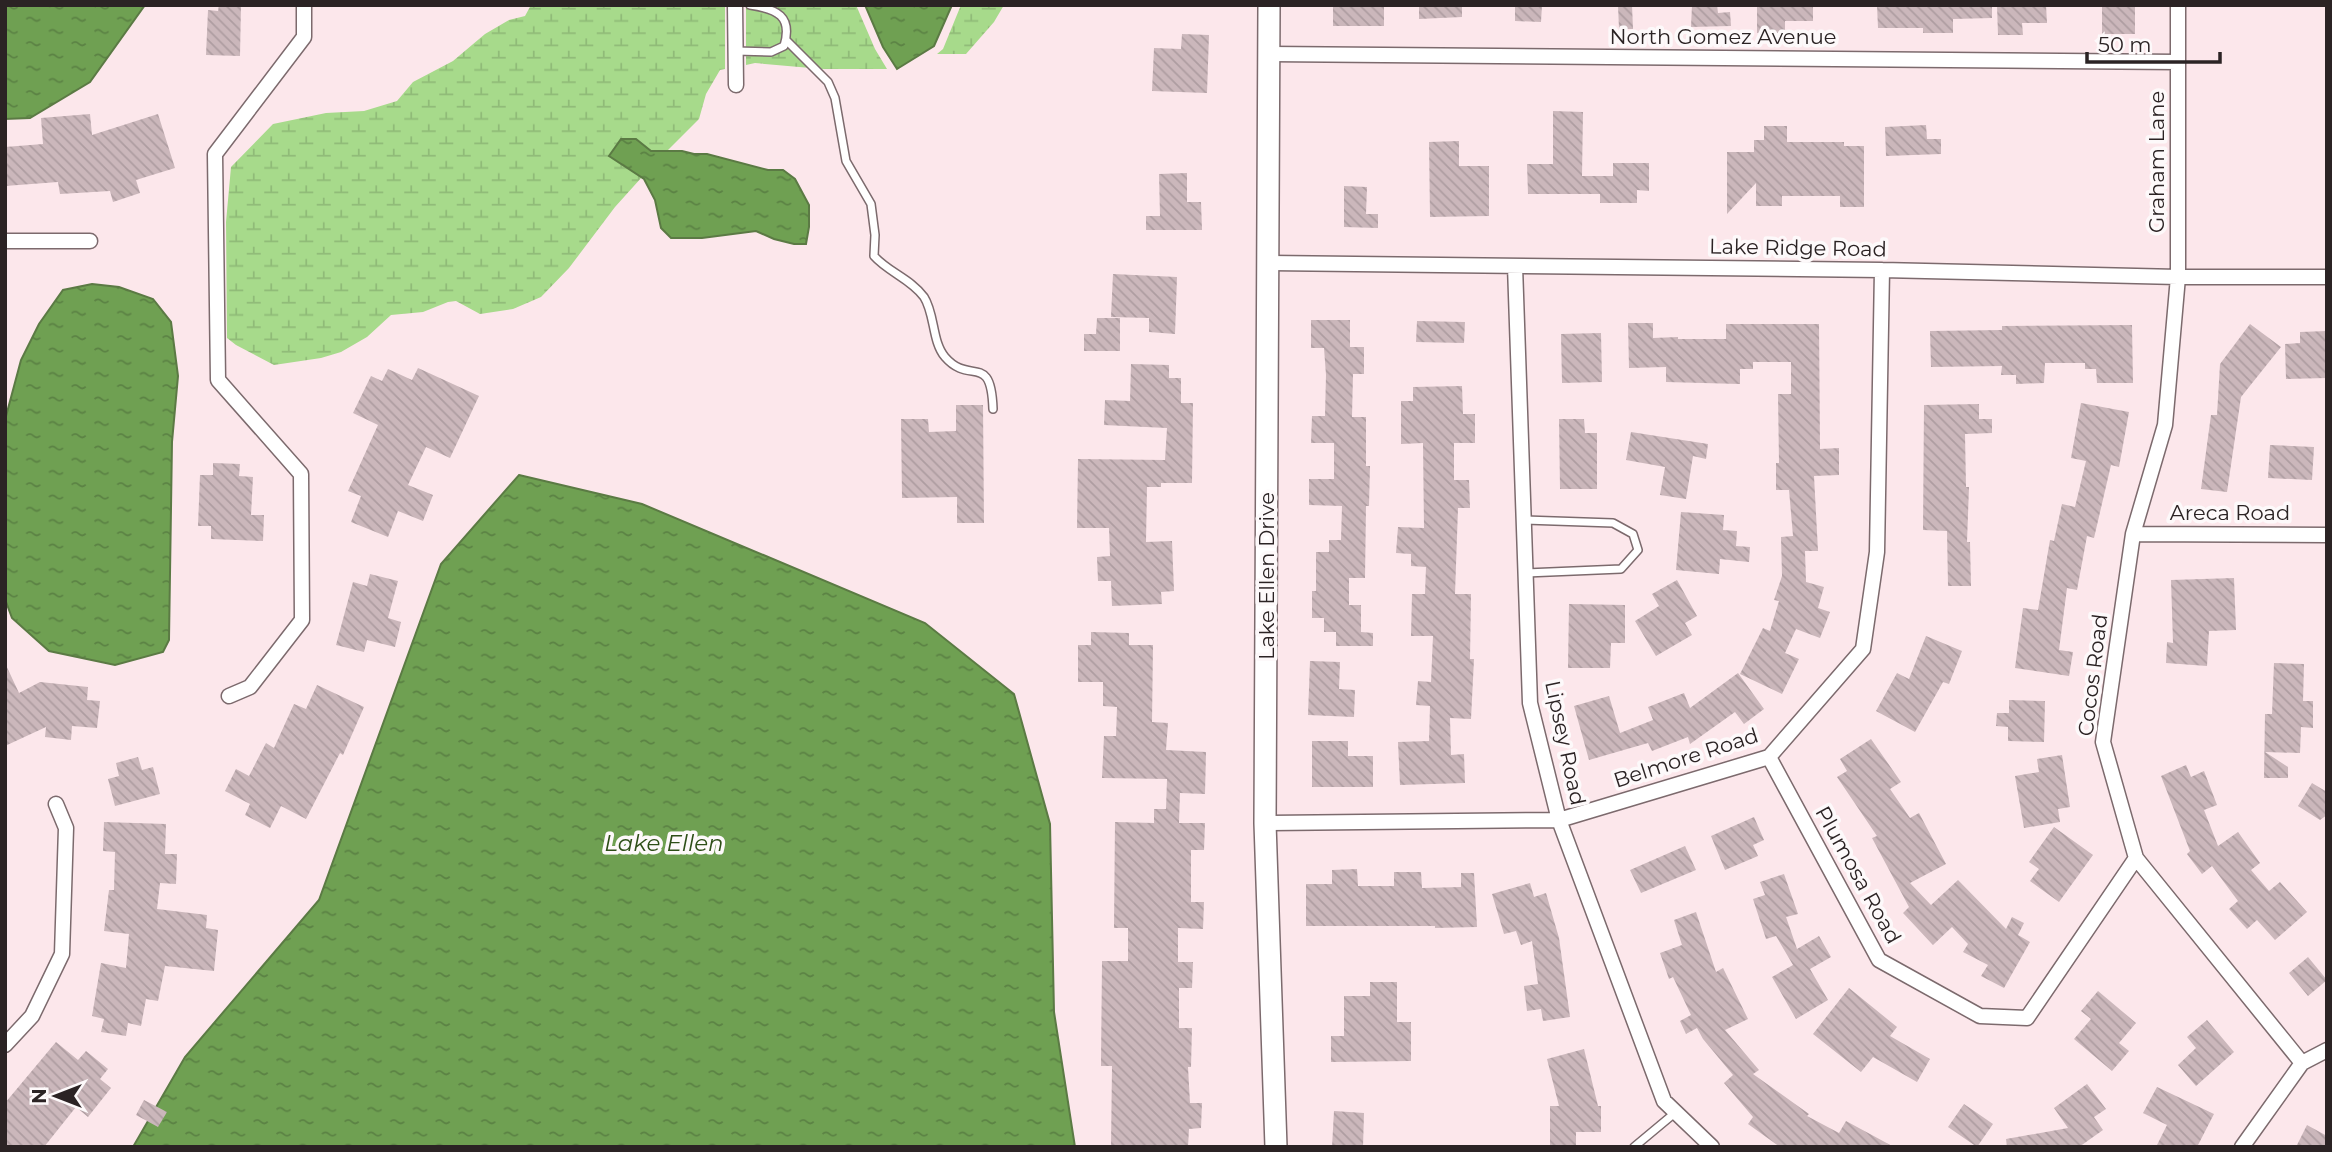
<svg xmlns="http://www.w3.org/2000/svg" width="2332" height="1152" font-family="Montserrat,sans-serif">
<defs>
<pattern id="wetland-marsh" width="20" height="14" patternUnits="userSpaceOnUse" patternTransform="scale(1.75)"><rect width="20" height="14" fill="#a7da8b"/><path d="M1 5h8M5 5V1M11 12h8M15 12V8" fill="none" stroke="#90bb78"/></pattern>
<pattern id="water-ripples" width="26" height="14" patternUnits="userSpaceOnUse" patternTransform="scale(1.75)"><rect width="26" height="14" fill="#6fa052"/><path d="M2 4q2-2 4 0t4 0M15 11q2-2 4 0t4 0" fill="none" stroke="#5b8244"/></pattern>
<pattern id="building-back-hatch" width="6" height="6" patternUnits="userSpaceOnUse" patternTransform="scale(1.75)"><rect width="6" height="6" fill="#cbb7bb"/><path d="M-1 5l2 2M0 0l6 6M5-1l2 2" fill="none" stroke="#ae9da1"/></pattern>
</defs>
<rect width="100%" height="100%" fill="#fce7eb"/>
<path fill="url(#wetland-marsh)" d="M531,5H725V69L720,70L706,94L699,119L667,151H651L636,139L609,156L642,177L615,207L569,268L541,297L513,309L480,314L456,301L448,302L423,312L391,315L367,337L341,352L321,358L274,365L236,345L227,338L226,222L231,167L273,124L326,113L364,111L397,101L413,82L453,61L485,34L509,20L525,16Z
M746,5H856L875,49L887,69H822L755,63L746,65Z
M961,5H1004L994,22L966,54H937L943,49Z"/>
<path fill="url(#water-ripples)" stroke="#5b7a44" stroke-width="2" d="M5,5H145L90,82L30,118L5,119Z
M865,5H952L934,46L897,69L883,47Z
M621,139H636L651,151H682L694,154H707L768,170H783L795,179L809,205V227L806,244H794L774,239L756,231L702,238H671L661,228L655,200L644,179L609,156Z
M92,284L119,287L153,299L171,322L178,376L172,442L169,640L163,652L115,665L49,651L12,618L5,599V420L21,360L39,324L63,290Z
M519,475L642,504L925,623L1014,694L1050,824L1054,1012L1075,1147H133L185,1057L319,900L441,564Z"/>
<path fill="url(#building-back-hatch)" d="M219,5H241L240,56L206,55L208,10L218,11Z
M1333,5H1384V26H1333Z
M1419,5H1462V17L1419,19Z
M1515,5H1542L1541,22L1515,21Z
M1618,5H1632L1633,29H1619Z
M1692,5H1717L1718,13L1730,12L1731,26L1691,27Z
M1757,5H1813V21H1785V33H1757Z
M1877,5H1992V18L1953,19V33H1923V28H1878Z
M1997,5H2046L2047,23H2022L2023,35H1998Z
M2102,5H2135V34H2102Z
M1182,34L1209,35L1207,93L1152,91L1154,48L1181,49Z
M1553,111L1583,112L1582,176H1613V163H1649V191L1637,190V203H1600V194H1528L1527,164H1553Z
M90,114L92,135L158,114L175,168L136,180L140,193L113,202L110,191L60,194L58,182L5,186V147L43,144L41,118Z
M1926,125L1927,139H1941V154L1886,156L1885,127Z
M1764,126H1787V142H1844V146H1864V207H1840V196H1782V206H1756V183L1727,214V152H1754V140H1764Z
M1459,141V166H1489V216L1430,217L1429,142Z
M1187,173V202H1201L1202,230H1146V216H1160L1159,174Z
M1344,186L1367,187L1366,214H1378V228L1344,227Z
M1113,274L1177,277L1175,334L1149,332V318L1111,317Z
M1097,318H1120V351H1084V334H1096Z
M1311,320H1350V347H1364V374H1353L1352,417H1366V466H1370L1369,506H1366L1365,578H1349V605H1361V632L1373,633V646H1336V632H1324V618H1312V591H1316V552H1329V540H1341L1342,506L1309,505V479H1334V443H1311L1312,416H1325L1326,375L1324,348H1311Z
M1417,321L1465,322L1464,343L1416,342Z
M1628,323H1653V338L1678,337V339H1726V324H1819L1820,449L1839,448V475L1814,476L1818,551H1805L1806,582L1824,587L1818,608L1830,612L1820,638L1796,629L1785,653L1799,659L1782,694L1740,674L1763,628L1770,631L1779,601L1774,600L1782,576L1781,537L1793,536L1789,490H1776V463H1779L1778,394H1791V362H1753V369H1740V384L1666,382V367L1629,368Z
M2250,324L2281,347L2241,397L2227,492L2201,489L2211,415H2217L2220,364Z
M2132,325L2133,383H2097L2096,369H2085V363H2045L2044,383L2016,384V375H2001L2002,366L1931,367L1930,331L2002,330V326Z
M2327,331V378L2286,379L2285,344L2300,343V332Z
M1601,333L1602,382L1562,383L1561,334Z
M1131,364L1169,365V378H1181V403H1193L1192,483H1161V487H1147L1146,542L1172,541L1174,591L1161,592L1162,604L1112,606L1111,581H1098L1097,557L1110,556L1109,528H1077L1078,459L1165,460L1167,428L1104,425L1105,400L1130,401Z
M418,368L479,396L450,458L426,447L408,485L433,495L423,521L398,511L388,537L351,522L361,496L348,491L378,425L353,413L371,376L382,381L388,369L412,380Z
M1462,386L1463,414H1475V443H1454V480H1469L1470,508H1458L1455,594H1471L1470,659H1474L1471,719L1450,718L1451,755L1464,754L1465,783L1400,785L1398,742L1429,741L1430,706L1416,705L1418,681L1431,682L1433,636H1411L1412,594H1425L1426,567L1411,566V554L1396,553L1398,527L1424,528L1423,443L1401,444V401H1413V387Z
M2081,403L2129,412L2119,467L2111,465L2094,538L2087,536L2077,590L2067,588L2059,650L2073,652L2069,676L2015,668L2023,608L2038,610L2050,540L2054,541L2062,504L2075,507L2086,461L2071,458Z
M1979,404V419H1992V433L1965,434L1966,487H1969L1967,542H1970L1971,586H1948L1947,531L1923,530L1924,405Z
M956,405H983L984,523H957V497L902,498L901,419H928L929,432L956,431Z
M1559,419H1584L1585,433H1597V489H1560Z
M1631,432L1708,444L1706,459L1693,456L1686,499L1660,495L1665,467L1626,460Z
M2270,445L2314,447L2312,480L2268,478Z
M213,463L240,464L239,476L253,477L251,515H264L263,541L211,539V526H198L200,475H213Z
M1681,512L1724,515L1723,530L1737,531L1736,546L1750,547L1749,562L1720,559L1719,574L1676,570Z
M370,574L398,581L388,618L401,622L395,647L367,640L364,652L336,645L353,582L367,586Z
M2234,578L2236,630L2209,631L2207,666L2166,663L2167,642L2173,643L2171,580Z
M1677,580L1697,616L1685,623L1692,635L1656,656L1635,621L1659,606L1652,594Z
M1569,604L1625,605V643H1611L1610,668H1568Z
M1091,632L1129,633V645H1153L1152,722L1168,723L1166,750L1206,752L1205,794L1180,793L1179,823H1205L1204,850H1191V902H1204L1203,929L1178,928V962H1193L1192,988H1179V1028H1192L1191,1067H1188L1190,1103H1202L1201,1128L1189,1129L1188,1147H1111L1112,1066H1101L1102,961H1128V928H1114L1115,822L1154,823V809H1166L1167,779L1102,778L1104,736H1116L1117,707L1103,706V682H1078V645H1091Z
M1926,636L1962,651L1949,684L1943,682L1915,732L1876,711L1897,673L1909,679Z
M1310,661L1340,662L1339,689L1355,690L1354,717L1308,715Z
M5,663L19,693L40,682L88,687L87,700L100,701L97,728L72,726L71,740L45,737L46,727L5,746Z
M2274,663L2304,664L2303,701H2313V728L2301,727L2300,753L2265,752L2288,767V778H2264L2265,714H2272Z
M1738,673L1764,709L1744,724L1735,712L1690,744L1688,737L1652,751L1648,743L1589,760L1574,706L1609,696L1620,733L1653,720L1648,707L1684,693L1690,708Z
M317,685L364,707L343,755L340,753L306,819L281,806L270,828L245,815L250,804L225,791L236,769L249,776L266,743L274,748L294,704L306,709Z
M2009,700L2045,701L2044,742L2008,741V727L1996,726L1997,713H2009Z
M1871,739L1901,782L1890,789L1910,818L1919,813L1946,864L1910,883L1931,905L1958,880L2006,929L2012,917L2024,923L2018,935L2030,942L2004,988L1981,976L1988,965L1963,952L1968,944L1952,927L1933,945L1903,913L1909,907L1872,838L1877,836L1837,777L1847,771L1840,759Z
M1312,741H1348V756H1373V787H1312Z
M2062,755L2070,807L2058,809L2060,822L2024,828L2015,776L2039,772L2037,759Z
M138,757L142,770L153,767L160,794L115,806L108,779L119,776L116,763Z
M2186,765L2191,777L2204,771L2217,805L2204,810L2218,846L2238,832L2260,863L2251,870L2269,891L2280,882L2307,912L2275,940L2257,920L2247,929L2229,909L2238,901L2212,866L2202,874L2187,854L2190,851L2161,776Z
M2312,783L2327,792V815L2320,820L2298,806Z
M1754,817L1764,840L1753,845L1758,856L1725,870L1711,836Z
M104,822L166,824L165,854H177L176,884L160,883L157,909L207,915L206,928L218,930L214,971L165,966L158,1001L146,999L141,1026L128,1023L126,1036L101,1032L104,1019L92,1016L101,963L126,968L129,934L104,931L109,890H114L115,852L103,851Z
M2054,827L2093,855L2059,902L2030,881L2039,869L2029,862Z
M1685,846L1696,870L1641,893L1630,870Z
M1357,869L1358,886H1394V872H1421L1422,888L1461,887V873H1474L1477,927L1435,928V926H1306V884H1332V870Z
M1784,874L1798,914L1786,917L1797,949L1819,936L1831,957L1810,969L1828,1000L1796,1019L1772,977L1793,965L1776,936L1766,939L1753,899L1765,895L1760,882Z
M1530,883L1534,897L1546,893L1559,938L1570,1017L1543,1021L1541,1009L1527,1011L1524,986L1538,984L1532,941L1521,945L1516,931L1504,934L1492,894Z
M1696,912L1716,972L1723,968L1748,1019L1725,1030L1759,1070L1753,1074L1809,1114L1807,1116L1839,1133L1846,1121L1894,1147H1780L1748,1124L1753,1117L1724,1083L1733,1075L1703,1039L1697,1028L1686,1034L1680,1021L1691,1015L1673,977L1669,979L1660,953L1682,945L1674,920Z
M2308,957L2327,980L2308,996L2289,973Z
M1370,982H1397V1022H1411V1061L1331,1062V1036H1344V996H1370Z
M1849,988L1897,1027L1890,1036L1930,1059L1917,1082L1873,1057L1861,1072L1813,1034Z
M2098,991L2136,1023L2119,1043L2129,1051L2112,1071L2074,1039L2091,1019L2081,1011Z
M2207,1020L2234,1052L2196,1086L2178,1065L2196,1048L2187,1037Z
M56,1042L78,1060L86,1051L108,1069L100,1079L111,1088L88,1117L76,1107L44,1147H5V1103Z
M1584,1049L1598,1106H1601V1132H1576V1147H1550V1106H1559L1547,1059Z
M2087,1084L2106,1109L2094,1117L2103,1130L2079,1147H2007L2006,1139L2068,1128L2054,1108Z
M2157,1087L2214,1114L2197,1147H2156L2167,1125L2143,1113Z
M144,1100L167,1112L158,1127L136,1115Z
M1964,1104L1993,1124L1977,1147L1948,1127Z
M1334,1111L1364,1113L1363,1147H1332Z
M2307,1125L2327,1136V1147H2296Z"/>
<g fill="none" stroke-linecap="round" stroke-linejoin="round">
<g stroke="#7c6a6d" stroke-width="10">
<path id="lane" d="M786,40L828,82L835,98L846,161L871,204L875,235L874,256C888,272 911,279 924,297C935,314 932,342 945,357C970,386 991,351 993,409
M736,51L771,52L784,46C793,16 777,9 750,5
M1525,520L1613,523L1633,534L1638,550L1621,569L1526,573
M1634,1147L1676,1112"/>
</g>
<g stroke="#7c6a6d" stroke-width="17">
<path id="street" d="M735,5L736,85
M2178,5V277L2165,425L2133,534L2103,742L2136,858L2302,1063
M1268,54L2178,62
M5,241H90
M1269,263L1882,270L2178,277H2327
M1515,266L1530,703L1559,820L1664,1101L1712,1147
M2133,534L2327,535
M229,696L250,687L302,620L301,474L218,380L215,154L304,37V5
M1769,757L1879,960L1980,1016L2027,1018L2136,858
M1265,823L1559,820L1769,757L1863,649L1877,552L1882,270
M5,1045L32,1016L62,954L66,828L56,804
M2242,1147L2302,1063L2327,1050"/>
</g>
<g stroke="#7c6a6d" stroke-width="24">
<path id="secondary" d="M1269,5L1265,823L1276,1147"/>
</g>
<use href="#lane" stroke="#fff" stroke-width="7"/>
<use href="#street" stroke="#fff" stroke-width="14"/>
<use href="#secondary" stroke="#fff" stroke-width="21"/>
</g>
<g text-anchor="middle" stroke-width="7" stroke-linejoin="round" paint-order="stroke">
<g font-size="21" fill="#2b2324" stroke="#fdf9fa">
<text x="1723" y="44">North Gomez Avenue</text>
<text transform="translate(2157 162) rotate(-90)" y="7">Graham Lane</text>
<text transform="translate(1798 248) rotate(1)" y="7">Lake Ridge Road</text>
<text x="2230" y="520">Areca Road</text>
<text transform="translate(1267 576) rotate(-90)" y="7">Lake Ellen Drive</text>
<text transform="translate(2093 675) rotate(-83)" y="7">Cocos Road</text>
<text transform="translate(1565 743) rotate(78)" y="7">Lipsey Road</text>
<text transform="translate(1686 758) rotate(-18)" y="7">Belmore Road</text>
<text transform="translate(1858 875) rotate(61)" y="7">Plumosa Road</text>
</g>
<g font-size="23" font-style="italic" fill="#2d4e17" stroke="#fdf9fa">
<text x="664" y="851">Lake Ellen</text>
</g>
</g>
<rect width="2332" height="1152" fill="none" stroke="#2b2324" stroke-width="14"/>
<g transform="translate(56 1096) rotate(270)" stroke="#fdf9fa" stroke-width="5" paint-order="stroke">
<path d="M0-5L12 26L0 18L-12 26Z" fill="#2b2324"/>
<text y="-10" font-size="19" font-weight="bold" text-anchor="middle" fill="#2b2324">N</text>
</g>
<path d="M2087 52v10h133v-10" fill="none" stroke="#2b2324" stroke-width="3.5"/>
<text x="2098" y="52" font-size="21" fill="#2b2324" stroke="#fdf9fa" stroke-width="5" paint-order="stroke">50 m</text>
</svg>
